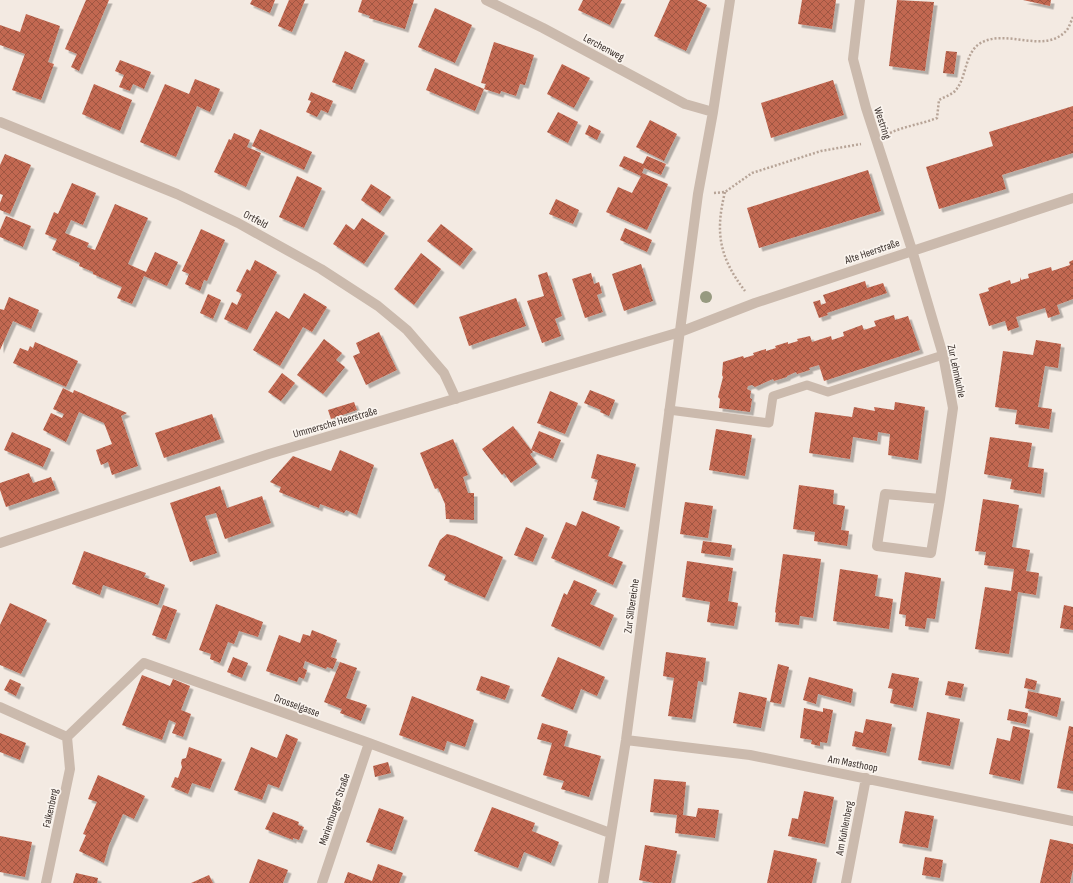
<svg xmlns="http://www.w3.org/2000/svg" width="1073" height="883" font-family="'Sofia Sans Condensed',sans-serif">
<defs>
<pattern id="building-cross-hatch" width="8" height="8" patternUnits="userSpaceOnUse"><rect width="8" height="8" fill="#c26851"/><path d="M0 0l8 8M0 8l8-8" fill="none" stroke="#9f5643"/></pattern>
<filter id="shadow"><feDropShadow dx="3.5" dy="3.5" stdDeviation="0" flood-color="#0004"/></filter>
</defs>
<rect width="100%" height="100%" fill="#f3eae2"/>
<path fill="url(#building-cross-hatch)" filter="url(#shadow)" d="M86,0H109L79,71L71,67L77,54L65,49Z
M252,0H275L270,13L250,4Z
M289,0H305L292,32L278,26Z
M362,0H414L405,29L369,18L370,16L358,12Z
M583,0H622L610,25L578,10Z
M670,0H697L707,5L686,51L654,36Z
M802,0H836L832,29L798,24Z
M897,0L934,2L925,71L889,66Z
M1023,0H1051L1050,6Z
M435,8L472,25L455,63L418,47Z
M26,14L60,26L48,62L54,64L41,100L12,90L25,54L0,45V25L20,32Z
M494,42L534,55L525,85L520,84L516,96L501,91L500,94L484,89L486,84L481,83Z
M345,51L365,60L352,90L332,82Z
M946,51L957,52L954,74L943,73Z
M120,60L151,72L144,89L133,84L130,91L119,87L124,75L115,71Z
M562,64L590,78L574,108L547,94Z
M435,68L484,89L475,111L426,90Z
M195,79L220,89L210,112L197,106L176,157L140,142L165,84L189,94Z
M833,80L844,115L771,138L761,103Z
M94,84L132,100L120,131L82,114Z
M311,92L333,101L328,113L321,110L317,117L306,112L311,101L308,100Z
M1073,106V153L1002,175L1006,189L939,209L926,167L993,146L989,132Z
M558,112L578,122L568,143L547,132Z
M650,120L677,134L664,161L636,147Z
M589,125L601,131L597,140L585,134Z
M260,129L312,152L304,170L252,146Z
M234,133L250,140L247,147L261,153L246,187L214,172L229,139L231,140Z
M5,154L31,165L10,214L0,210V203L3,195L0,194V165Z
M624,156L643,164L647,156L666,164L661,175L644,168L642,173L668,184L647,230L606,212L618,187L632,193L641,176L619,166Z
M868,170L881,211L759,248L747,208Z
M297,176L322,188L304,228L279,217Z
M72,183L96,193L83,225L71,220L65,233L89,243L87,247L95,250L115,204L148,218L128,264L146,272L155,252L178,262L167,286L144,276L132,304L117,298L122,287L93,274V272L79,266L80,263L52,250L57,239L45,234L54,212L58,214Z
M371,184L391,197L380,213L361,200Z
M556,199L579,210L573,224L549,214Z
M6,216L31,226L23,247L0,237V230Z
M362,218L385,233L364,264L333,244L346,224L354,230Z
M441,224L473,249L460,266L427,241Z
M625,228L652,240L647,252L620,240Z
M201,229L225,240L207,281L204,280L200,291L185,284L189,274L182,271Z
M421,253L441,269L414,305L394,289Z
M255,260L277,272L247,330L224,319L232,302L237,305L242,294L236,291L247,269L250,271Z
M1073,260V299L1057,305L1060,314L1048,318L1045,308L1016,317L1019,327L1008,331L1005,321L989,326L979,294L989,291L988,288L1010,280L1011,284L1020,281V277L1021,280L1029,278L1028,274L1051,267L1052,271L1070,265L1069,262Z
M641,264L653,301L624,311L612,274Z
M547,272L562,316L555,319L561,336L542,343L527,301L544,296L538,275Z
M591,273L594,284L599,282L602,293L597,295L603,312L585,318L572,279Z
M865,281L867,288L883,283L887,293L827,313L828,315L819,318L813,302L820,300L821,305L826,303L823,295Z
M304,293L327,307L312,332L303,327L280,366L253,350L276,311L289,319Z
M208,294L221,300L213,319L200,313Z
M9,297L39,310L31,329L13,321L0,350V309L4,310Z
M516,298L526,326L469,346L459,317Z
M894,315L895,320L908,316L920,350L824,381L819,365L809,368L810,370L797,374L796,372L787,376V377L774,381L773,379L755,387L752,385L748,386L747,389L751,391L750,398L752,399L750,412L719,408L720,399L718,397L723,377L722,375L723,362L743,356L744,358L754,355L753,353L766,349V351L776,348L775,346L788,342V344L798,341L797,339L810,336L812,342L831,336L832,340L844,336L843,332L862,325L864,330L876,326L874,321Z
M379,332L397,370L366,385L353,356L360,353L356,343Z
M324,339L342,353L336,360L345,367L323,394L297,375Z
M1036,340L1061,344L1058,368L1045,366L1038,407L1052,409L1049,429L1015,424L1017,410L995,407L1003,351L1033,355Z
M35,342L78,361L66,387L13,363L20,348L28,351L30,346L33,348Z
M282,373L295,383L281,401L268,392Z
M63,388L73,393L74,390L127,413L121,416L138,466L112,475L108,462L101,465L96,450L112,444L104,423L79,412L66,442L43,430L51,413L62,418L64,414L53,409Z
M590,390L615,400L609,416L600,412L601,410L584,403Z
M550,391L578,403L565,434L537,423Z
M354,402L357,410L331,419L328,410Z
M895,402L925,407L918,460L888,455L890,434L878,432L877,441L853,437L850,459L809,453L815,412L852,417L854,407L875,411L874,407L894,410Z
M212,414L221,439L164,458L155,433Z
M513,426L531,450L539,431L561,440L553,459L531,450L533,452L530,454L537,464L511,483L504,473L502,475L482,449Z
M716,429L752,435L745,476L709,470Z
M12,432L51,449L43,467L4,450Z
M990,437L1032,443L1028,467L1044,469L1041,494L1010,489L1012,479L984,474Z
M453,439L468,475L463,477L468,493H474V520L446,519L445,504L438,488L435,489L420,453Z
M340,450L374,465L357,515L346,510L344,513L320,504L319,508L279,492L281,487L270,482L293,456L331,471Z
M597,454L636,464L625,508L593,500L598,480L591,478Z
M29,473L33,483L51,477L56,490L6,507L0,490V483Z
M799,485L834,490L833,504L845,506L841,530L849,531L847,546L814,541L815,532L793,529Z
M220,486L227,508L262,496L271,523L225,539L216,513L205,516L217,553L190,562L170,503Z
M983,499L1019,505L1012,547L1030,550L1026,571L1039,573L1036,595L1018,592L1009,654L975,649L985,587L1011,591L1014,569L984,565L986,552L975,551Z
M685,502L713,506L708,538L680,534Z
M582,511L620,527L608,556L623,562L613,585L551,558L566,522L576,526Z
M526,527L544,535L533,562L514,555Z
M447,534L455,536L503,557L485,598L444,580L446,575L428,566L440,540Z
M703,541L732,545L730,557L701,553Z
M84,551L146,573L144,577L165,585L158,605L103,585L100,595L72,584Z
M783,554L821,559L813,618L800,616L799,625L775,622L776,613L775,612Z
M687,561L733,568L728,601L738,603L734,626L707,622L710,602L682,597Z
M840,569L878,575L875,596L893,599L889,629L833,621Z
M905,572L941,578L935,619L927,618L925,629L905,626L906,615L899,614Z
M574,580L597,590L590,604L614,615L600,647L551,626L564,593L567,595Z
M10,603L47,620L21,674L0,665V625Z
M216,604L263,622L258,637L239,631L234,644L228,642L220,663L210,659L211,654L199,650Z
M163,605L177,610L166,640L152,635Z
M1064,605L1073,607V630L1060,628Z
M312,630L337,640L331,657L337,659L333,669L327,667L326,669L305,661L303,668L307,670L304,679L299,677L297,682L266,671L279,635L300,643L303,634L310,636Z
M666,652L706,658L703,682L698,681L692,719L668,716L674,678L663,676Z
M233,657L248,663L242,678L227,672Z
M558,657L605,677L597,696L581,689L573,710L541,696Z
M340,662L357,668L346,698L367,705L361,721L340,713L342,709L324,702Z
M778,664L789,667L781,704L770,702Z
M892,673L919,678L913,708L890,703L893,689L888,688Z
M142,675L170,686L173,679L190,686L181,710L191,714L183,737L172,733L176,723L169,720L162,740L122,725Z
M481,676L510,686L505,700L476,690Z
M809,677L853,689L851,703L818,694L816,704L803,700Z
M1026,678L1037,681L1035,690L1024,688Z
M10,679L21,684L16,696L4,690Z
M948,681L964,684L961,698L945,695Z
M1028,691L1061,698L1057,717L1025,708Z
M739,692L767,698L761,728L733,723Z
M412,696L474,720L465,747L447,741L444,751L399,735Z
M804,708L823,712V708L833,710L827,743L820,742V746L811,744L812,740L800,738Z
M1009,709L1028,713L1026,724L1007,720Z
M927,712L960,719L950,766L918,760Z
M866,719L892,724L886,753L852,746L855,731L863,733Z
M542,723L568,731L564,746L601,756L589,797L561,789L564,781L543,775L552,743L537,739Z
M1013,726L1030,730L1020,781L989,774L997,738L1010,741Z
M1069,726L1073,727V791L1057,788Z
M0,733L26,743L20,760L0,752Z
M286,734L298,739L279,788L268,784L262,800L234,790L251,747L277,758Z
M189,747L222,759L210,789L192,783L188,794L171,787L175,777L178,778L182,767L181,763L182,759L186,758Z
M388,762L391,773L375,777L373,766Z
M98,775L145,796L134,819L123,814L109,845L104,863L79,851L86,835L83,834L97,802L88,799Z
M654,779L686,782L683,815L696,817L698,808L719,810L715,838L675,833L677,815L650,812Z
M804,791L834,797L825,844L788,836L792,818L798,819Z
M492,807L535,823L532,831L559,842L551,863L524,852L518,868L474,851Z
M379,808L404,817L392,851L366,842Z
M905,811L934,816L928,848L899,843Z
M273,812L299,822L298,825L304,827L299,840L293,838V840L265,829Z
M0,836L32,842L25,877L0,872Z
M1050,839L1073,844V869L1070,883H1040Z
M645,845L677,851L671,883H654L639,880Z
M774,850L817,859L812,883H767Z
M925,857L943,860L940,878L922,875Z
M258,859L288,870L283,883H249Z
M378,864L403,873L399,883H344L348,872L372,881Z
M76,873L98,878L97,883H73Z
M209,875L213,883H191Z"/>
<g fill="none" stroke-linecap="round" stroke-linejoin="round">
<path stroke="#b7a497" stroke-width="2.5" stroke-dasharray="2 2" stroke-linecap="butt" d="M890,133C905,126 922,124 937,118L939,100C944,97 951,95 955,91C967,78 964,55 979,44C1005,27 1043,55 1066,31C1069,28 1071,21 1073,17
M725,192C715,232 719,257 745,291
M714,193L725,192L752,173L821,151L861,144"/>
<path stroke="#cbbaad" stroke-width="9" d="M669,410L769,423L773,396L807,385L828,392L943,355"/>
<path stroke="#cbbaad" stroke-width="10" d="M486,0L543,28L685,104L713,112
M860,0L853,59L866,108L912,250L943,355L953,408L940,499L885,494L877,546L931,553L940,499
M0,122L177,194L238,223L321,269L378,306L407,330L444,373L456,399
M0,543L269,454L680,332L755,303L1073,198
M0,707L67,737L144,663L369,743L610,833
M626,740L750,755L1073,821
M46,883L70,769L67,737
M322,883L369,743
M603,883L626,740L698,194L713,112L730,0
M846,883L866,778"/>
</g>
<circle fill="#979a80" cx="706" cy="297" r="6"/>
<g text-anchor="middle" stroke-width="3.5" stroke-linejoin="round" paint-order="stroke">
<g font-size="11" fill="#3a302c" stroke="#faf4ee">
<text transform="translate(604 47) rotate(28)" y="4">Lerchenweg</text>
<text transform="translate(883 123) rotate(72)" y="4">Westring</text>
<text transform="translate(256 219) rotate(28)" y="4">Ortfeld</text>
<text transform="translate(872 251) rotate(-19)" y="4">Alte Heerstraße</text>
<text transform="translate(957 371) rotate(78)" y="4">Zur Lehmkuhle</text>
<text transform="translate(335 422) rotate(-16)" y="4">Ummersche Heerstraße</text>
<text transform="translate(631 606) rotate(-82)" y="4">Zur Silbereiche</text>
<text transform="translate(297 705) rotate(20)" y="4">Drosselgasse</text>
<text transform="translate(853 763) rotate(11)" y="4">Am Masthoop</text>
<text transform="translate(50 808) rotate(-78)" y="4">Falkenberg</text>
<text transform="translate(334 809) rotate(-71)" y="4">Marienburger Straße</text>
<text transform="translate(844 828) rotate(-79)" y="4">Am Kuhlenberg</text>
</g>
</g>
</svg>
